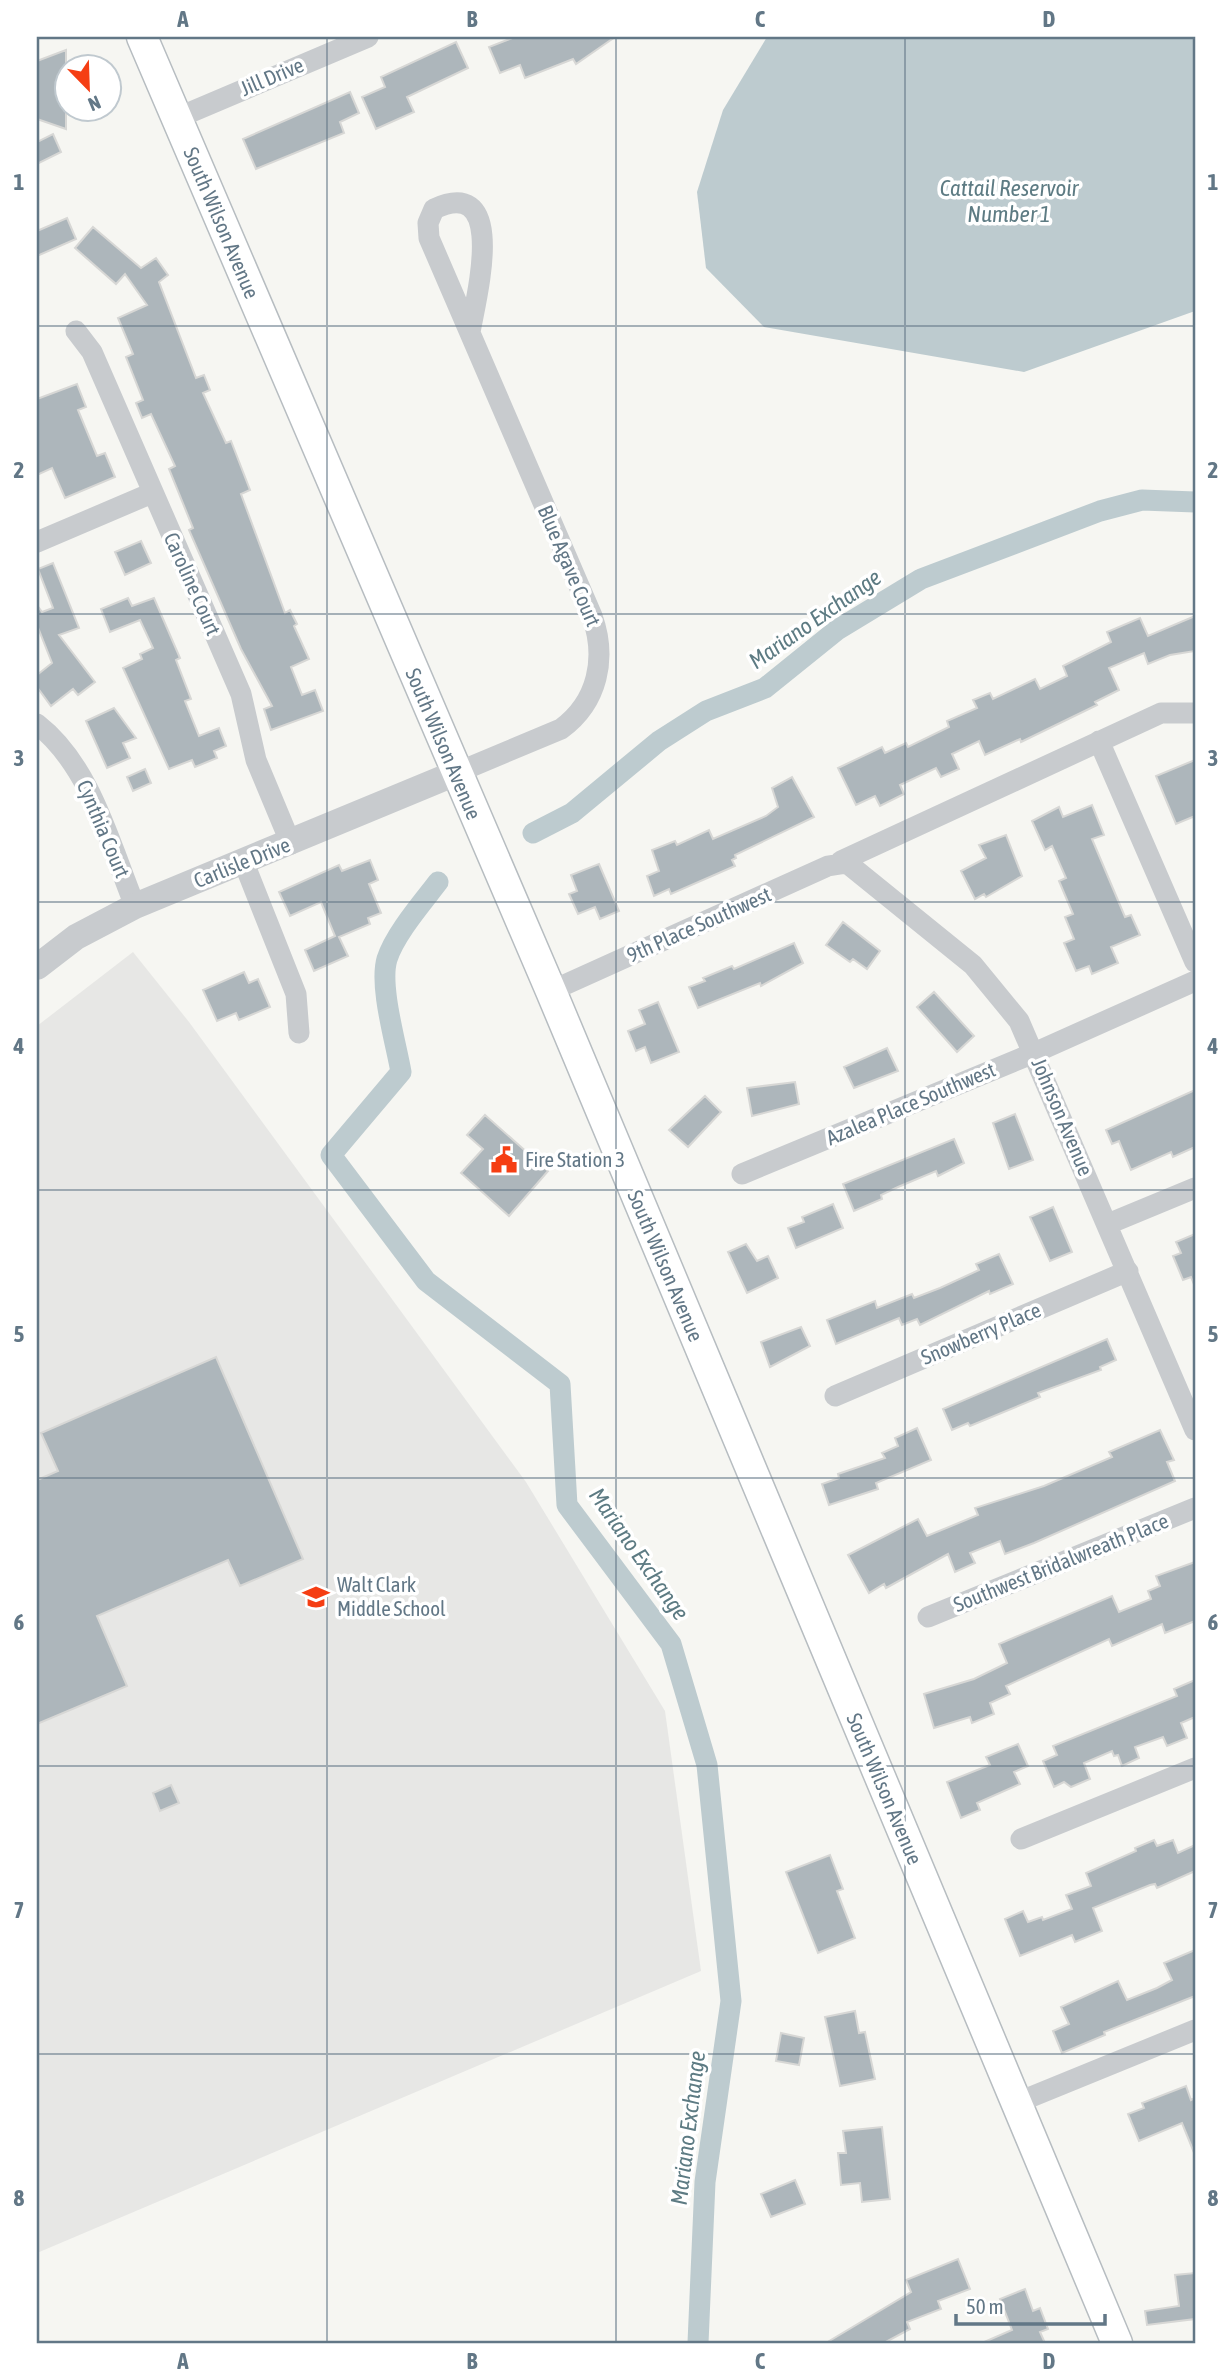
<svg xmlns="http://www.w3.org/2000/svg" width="1232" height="2380" font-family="'Asap Condensed',sans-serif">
<rect width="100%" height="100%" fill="#f6f6f2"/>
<path fill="#e7e7e5" d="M133,952L189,1022L526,1482L665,1711L701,1971L37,2253V1026Z"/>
<path fill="#bdcbcf" d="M767,37H1195V311L1024,372L764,327L706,268L697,192L723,110Z"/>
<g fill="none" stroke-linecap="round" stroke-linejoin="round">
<path stroke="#bdcbcf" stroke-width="21" d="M533,833L572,813L659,741L706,711L765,688L837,630L921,579L1100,511L1142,500L1195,502
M438,882C422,903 395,934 387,959C379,986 396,1043 401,1072L331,1155L426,1281L560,1384L567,1505L671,1644L707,1765L731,2001L705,2182L698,2343"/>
</g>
<path fill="#adb6bb" stroke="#d7d7d5" stroke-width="2" d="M515,37H615L576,64L573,59L525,78L520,65L500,73L489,47Z
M456,42L468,68L407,97L414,112L376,129L362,97L385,87L381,77Z
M66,50V129L37,119V61Z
M350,92L359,113L340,122L344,133L256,169L243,139Z
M53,134L61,152L37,164V142Z
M67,218L76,239L37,256V231Z
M93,227L141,268L156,258L168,275L159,282L196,378L204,375L210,390L203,393L226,443L231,441L250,490L241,494L285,613L290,610L297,624L294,626L309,659L291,667L302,695L315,690L323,711L271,730L264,709L272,706L241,649L189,530L193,528L169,469L175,466L151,414L142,418L136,403L143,400L126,357L133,354L118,318L147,305L125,274L116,284L75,248Z
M77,384L86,407L78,410L97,456L105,453L115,477L65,498L52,468L37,475V399Z
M141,541L151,563L125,575L115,552Z
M53,563L79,628L59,635L95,682L78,695L73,689L51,706L37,687V675L52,663L37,625V605L42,612L53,608L38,569Z
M128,598L132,606L154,598L180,658L176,660L191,699L185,701L199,736L219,728L226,746L214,751L217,758L195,767L192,760L169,769L123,668L142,659L140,654L153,648L140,620L110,632L101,609Z
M1195,616V651L1170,655L1148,664L1144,653L1109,668L1119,690L1095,702L1097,705L1021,742L1020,739L985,755L979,741L952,754L959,769L941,777L936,768L900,785L904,794L880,806L875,796L856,805L838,768L882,747L885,753L906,743L908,747L949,727L947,721L977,708L973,700L990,693L993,699L1035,679L1040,689L1067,676L1063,666L1111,642L1107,632L1140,618L1148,636Z
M114,708L136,738L123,743L130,758L107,768L86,721Z
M1195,760V816L1176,824L1156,776Z
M145,769L151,783L133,791L127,777Z
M792,777L814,817L735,855L736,858L732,860L735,866L671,894L669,889L654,896L647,876L659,871L652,850L675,841L677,845L709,830L713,839L766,816L778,807L772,788Z
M1092,805L1104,835L1092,839L1125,917L1131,915L1140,935L1111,947L1118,963L1092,974L1089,966L1076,971L1064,943L1074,939L1065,917L1073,914L1059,881L1066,878L1052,846L1045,850L1032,821L1059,807L1063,817Z
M1006,835L1022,876L986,897L984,894L975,899L961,871L986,858L979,845Z
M370,860L378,880L369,884L381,913L368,918L370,924L339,937L348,956L314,971L305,950L335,936L321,902L290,916L279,892L339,865L342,871Z
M599,864L619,911L600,919L595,907L578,914L569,894L577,891L571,875Z
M843,922L880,951L867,969L853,959L850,962L826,945Z
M794,943L803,963L761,986L760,983L698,1008L689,987L705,981L703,978L732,966L734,969Z
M244,972L249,983L258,979L270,1007L239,1020L236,1013L217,1021L203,990Z
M934,992L974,1036L957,1052L917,1007Z
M658,1002L679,1052L651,1063L645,1047L636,1051L628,1031L645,1024L639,1010Z
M887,1048L898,1071L854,1088L844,1067Z
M795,1082L799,1104L752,1116L747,1088Z
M1195,1090V1147L1173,1157L1171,1152L1131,1170L1119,1141L1112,1144L1106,1130Z
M705,1096L721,1112L688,1147L669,1130Z
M1015,1114L1033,1160L1009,1169L993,1123Z
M485,1115L548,1171L509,1216L461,1173L483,1149L467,1135Z
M954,1139L964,1163L938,1176L936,1171L898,1187L881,1195L882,1199L854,1211L843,1184Z
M833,1204L843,1228L796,1248L788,1228L804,1222L802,1217Z
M1053,1207L1072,1252L1050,1261L1030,1217Z
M1195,1234V1287L1191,1277L1183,1280L1173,1256L1181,1253L1176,1242Z
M746,1244L757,1261L768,1256L778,1278L747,1293L728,1252Z
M999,1254L1013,1284L990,1294L989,1291L920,1325L917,1319L902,1325L899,1318L836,1344L827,1320L875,1301L877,1308L912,1294L914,1298L940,1288L979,1270L976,1264Z
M801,1327L810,1346L770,1367L761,1342Z
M1107,1339L1116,1360L1100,1367L1101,1370L1038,1393L1040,1397L970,1426L968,1423L952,1430L943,1409Z
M216,1357L303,1559L240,1586L228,1560L97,1616L127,1686L37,1724V1480L58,1471L41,1433Z
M917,1428L931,1460L876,1483L878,1489L829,1505L822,1484L839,1478L838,1474L885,1458L882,1453L898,1446L895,1438Z
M1160,1430L1174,1460L1167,1462L1175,1481L1034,1543L1005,1554L1000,1541L970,1553L975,1563L955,1572L948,1554L886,1588L884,1584L869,1593L848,1555L918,1519L927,1536L978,1515L975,1508L1044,1486L1112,1457L1109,1452Z
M1195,1562V1621L1165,1633L1162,1624L1112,1646L1109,1639L1006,1686L1010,1694L990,1703L994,1714L972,1723L970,1717L934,1728L924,1694L974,1679L1007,1663L999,1644L1112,1596L1119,1612L1151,1599L1148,1591L1160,1586L1156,1576Z
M1195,1680V1717L1181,1723L1187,1738L1167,1746L1163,1737L1135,1747L1139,1758L1122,1766L1118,1755L1114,1756L1112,1751L1084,1763L1090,1779L1071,1787L1064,1782L1054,1787L1043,1761L1057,1755L1053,1746L1177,1696L1174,1689Z
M1018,1744L1028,1766L1014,1772L1020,1784L977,1803L980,1810L961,1818L947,1782L990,1765L986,1757Z
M171,1785L179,1803L160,1811L153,1793Z
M1154,1840L1157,1846L1173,1840L1178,1853L1195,1845V1871L1157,1888L1155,1884L1150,1885L1093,1908L1102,1931L1075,1942L1072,1935L1020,1956L1005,1919L1023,1911L1028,1922L1042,1917L1043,1920L1072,1909L1066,1895L1091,1886L1086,1873L1136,1851L1135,1848Z
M830,1855L843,1889L837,1891L855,1938L818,1953L786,1872Z
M1195,1950V1996L1104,2032L1105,2035L1062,2053L1053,2031L1069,2024L1061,2007L1118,1981L1127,2000L1157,1988L1172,1980L1164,1963Z
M855,2011L859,2033L865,2032L875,2079L840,2086L825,2017Z
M781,2033L804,2038L799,2065L776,2061Z
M1186,2086L1191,2100L1195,2098V2155L1182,2123L1139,2141L1128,2114L1144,2108L1142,2103Z
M882,2127L890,2199L862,2202L860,2183L841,2185L838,2153H846L843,2131Z
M795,2180L805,2204L771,2217L761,2194Z
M958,2259L970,2289L938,2301L941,2309L907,2322L910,2329L884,2343H826L911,2292L906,2280Z
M1195,2273V2319L1147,2325L1145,2311L1179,2306L1175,2275Z
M1025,2289L1033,2311L1040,2308L1048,2329L1040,2332L1045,2343H982L1012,2330L1000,2299Z"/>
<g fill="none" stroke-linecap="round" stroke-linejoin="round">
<g stroke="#b7bdc1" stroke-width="33">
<path id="secondary" d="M142,37L551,991L1117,2343"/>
</g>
<path stroke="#c8cbce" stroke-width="21" d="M177,118L368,37
M76,331L92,352L241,694L256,760L291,844
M37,542L152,493
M37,724C91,766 110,845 135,906
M1099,741L1195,962
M456,773L561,729C598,702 607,658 592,616L429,238L428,223L434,209C509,174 476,298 470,332
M841,861L1161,713H1195
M244,863L296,994L299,1033
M551,991L828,866L847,863L973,965L1019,1021L1195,1430
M742,1174L1034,1053L1195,981
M1108,1224L1195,1188
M835,1396L1128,1271
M928,1617L1195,1508
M1021,1839L1195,1768
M1016,2103L1195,2030"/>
<path stroke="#c8cbce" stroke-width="26" d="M37,967L76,937L135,906L456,773"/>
<use href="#secondary" stroke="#fff" stroke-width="30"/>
</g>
<path fill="none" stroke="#627786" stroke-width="2" stroke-opacity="0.55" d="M327,37V2343M616,37V2343M905,37V2343M37,326H1195M37,614H1195M37,902H1195M37,1190H1195M37,1478H1195M37,1766H1195M37,2054H1195"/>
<defs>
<g id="civic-bare" transform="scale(2.1)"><path d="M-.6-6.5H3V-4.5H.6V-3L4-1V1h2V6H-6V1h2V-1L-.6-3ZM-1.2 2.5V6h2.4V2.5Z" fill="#f53e13" stroke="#fff" stroke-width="2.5" paint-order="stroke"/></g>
<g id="school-bare" transform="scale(2.1)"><path d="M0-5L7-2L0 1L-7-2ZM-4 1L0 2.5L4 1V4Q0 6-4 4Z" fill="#f53e13" stroke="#fff" stroke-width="2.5" paint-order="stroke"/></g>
</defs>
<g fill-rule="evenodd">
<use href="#civic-bare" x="504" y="1160"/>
<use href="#school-bare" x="316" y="1597"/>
</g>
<g text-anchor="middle" stroke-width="7" stroke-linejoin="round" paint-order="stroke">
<g font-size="21" fill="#627786" stroke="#fff">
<text transform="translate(272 77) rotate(-23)" y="7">Jill Drive</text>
<text transform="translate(221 223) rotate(67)" y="7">South Wilson Avenue</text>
<text transform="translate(569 566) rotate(67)" y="7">Blue Agave Court</text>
<text transform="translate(192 584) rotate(66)" y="7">Caroline Court</text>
<text transform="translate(443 744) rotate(67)" y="7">South Wilson Avenue</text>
<text transform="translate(103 829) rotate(67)" y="7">Cynthia Court</text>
<text transform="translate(242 863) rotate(-22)" y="7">Carlisle Drive</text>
<text transform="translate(699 925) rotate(-24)" y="7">9th Place Southwest</text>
<text transform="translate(911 1104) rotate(-23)" y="7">Azalea Place Southwest</text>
<text transform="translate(1062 1117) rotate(67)" y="7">Johnson Avenue</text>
<text transform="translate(665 1266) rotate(67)" y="7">South Wilson Avenue</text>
<text transform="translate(981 1334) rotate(-23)" y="7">Snowberry Place</text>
<text transform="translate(1061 1563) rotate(-22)" y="7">Southwest Bridalwreath Place</text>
<text transform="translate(884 1789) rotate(67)" y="7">South Wilson Avenue</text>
</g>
<g font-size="21" fill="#627786" stroke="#fff" text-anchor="start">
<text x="525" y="1167">Fire Station 3</text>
<text x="337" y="1592">Walt Clark<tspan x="337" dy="24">Middle School</tspan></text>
</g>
<g font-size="23" font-style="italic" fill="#5d7b83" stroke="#fff">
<text x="1009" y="196">Cattail Reservoir<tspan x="1009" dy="26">Number 1</tspan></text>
<text transform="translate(815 619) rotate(-35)" y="8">Mariano Exchange</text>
<text transform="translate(639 1554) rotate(55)" y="8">Mariano Exchange</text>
<text transform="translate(688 2128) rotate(-83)" y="8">Mariano Exchange</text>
</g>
</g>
<rect width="1232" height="2380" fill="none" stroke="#ffffff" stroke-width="77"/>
<g transform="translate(88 88) rotate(157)"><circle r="33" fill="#ffffff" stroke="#c0c9cf" stroke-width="2"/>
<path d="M0-5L12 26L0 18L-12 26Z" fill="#f53e13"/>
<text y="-10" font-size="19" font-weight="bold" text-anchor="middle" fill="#627786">N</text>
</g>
<path d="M956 2314v10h149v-10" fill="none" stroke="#627786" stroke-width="3.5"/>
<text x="966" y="2314" font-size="21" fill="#627786" stroke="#ffffff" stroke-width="5" paint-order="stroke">50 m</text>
<rect x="38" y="38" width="1156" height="2304" fill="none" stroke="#627786" stroke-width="2.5"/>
<g font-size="23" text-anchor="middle" font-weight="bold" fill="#627786">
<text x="183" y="27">A</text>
<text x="472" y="27">B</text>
<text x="760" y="27">C</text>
<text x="1049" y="27">D</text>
<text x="19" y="190">1</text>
<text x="1213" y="190">1</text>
<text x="19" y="478">2</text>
<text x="1213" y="478">2</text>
<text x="19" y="766">3</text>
<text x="1213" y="766">3</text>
<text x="19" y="1054">4</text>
<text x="1213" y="1054">4</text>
<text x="19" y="1342">5</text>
<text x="1213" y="1342">5</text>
<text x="19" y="1630">6</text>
<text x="1213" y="1630">6</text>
<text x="19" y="1918">7</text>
<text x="1213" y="1918">7</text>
<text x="19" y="2206">8</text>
<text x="1213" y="2206">8</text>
<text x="183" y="2369">A</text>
<text x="472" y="2369">B</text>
<text x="760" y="2369">C</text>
<text x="1049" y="2369">D</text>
</g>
</svg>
